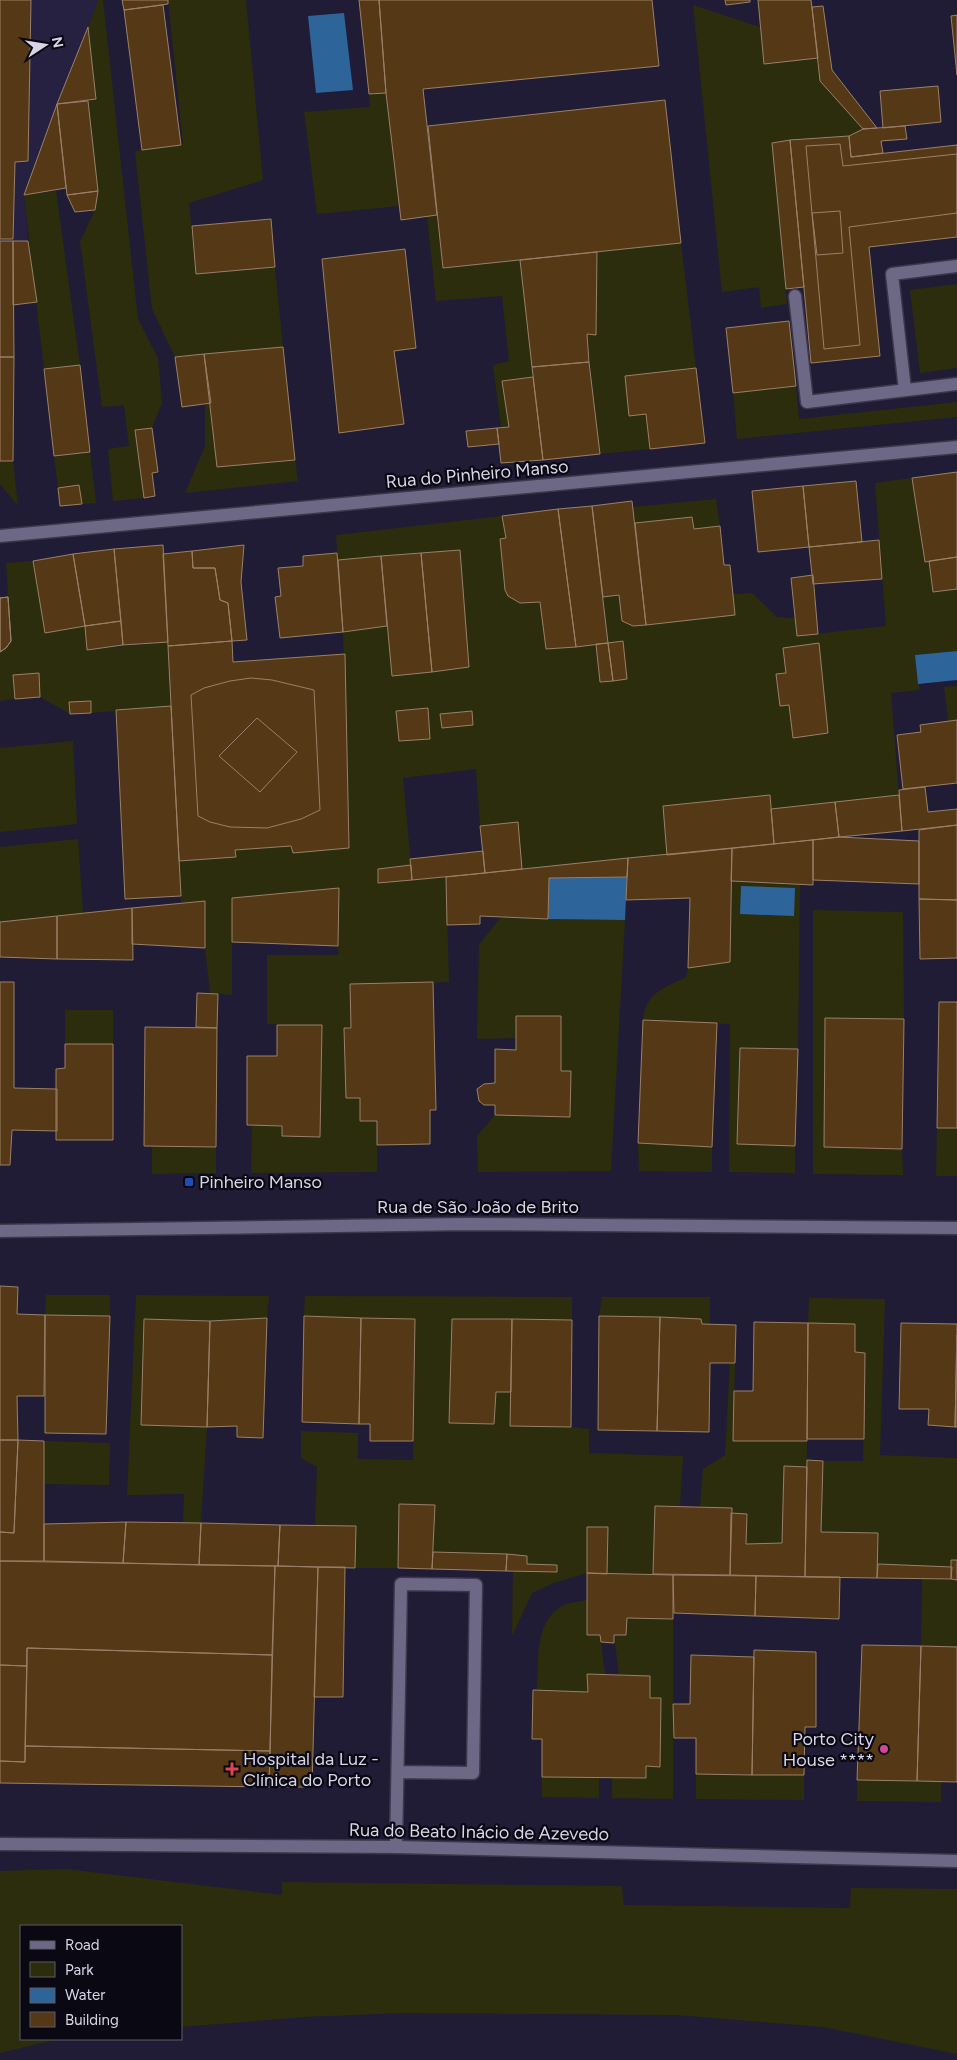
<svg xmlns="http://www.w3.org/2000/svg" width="957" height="2060" font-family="Figtree,sans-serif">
<rect width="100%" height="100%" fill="#211c35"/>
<path fill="#272141" d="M0,0H98L24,195L28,241H0Z"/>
<path fill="#2c2d0c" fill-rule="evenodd" d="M98,0H103L138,319L158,358L162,403L152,428L135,430L144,498L113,501L108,449L129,446L124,405L102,407L80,241L95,210L98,189L88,101L96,99L88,27Z
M168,0H246L263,180L189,203L196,274L275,267L283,347L175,357L152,309L135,151L183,144Z
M693,5L760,27L764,64L818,58L820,81L863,129L849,136L772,143L787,304L761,308L759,287L722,292Z
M386,93L400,206L317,214L304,112L370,107L369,94Z
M56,191L80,365L44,369L24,195Z
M437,215L443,268L520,260L533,377L502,381L509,427H501L493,365L509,361L502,296L436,301L427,216Z
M681,243L696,368L626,376L646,414L650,449L600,454L587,334L596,335L597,252Z
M957,284V368L920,373L910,290Z
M796,386L799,419L957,402V417L737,439L733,393Z
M211,403L217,467L295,460L298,481L185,493L205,446V404Z
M90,452L96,503L82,504L79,485L58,488L54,457Z
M0,461H13L18,506L0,484Z
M912,478L924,561H929L933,592L957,589V651L915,655L920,690L891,693L899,795L771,809L770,795L663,806L667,855L522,869L518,822L480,826L476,769L403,778L411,865L378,869V883L446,877L449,982L350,985L351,1028H344L346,1098H360L361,1120L377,1121V1172L251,1173L252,1126H282V1136L320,1137L322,1026L267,1024V955H338L339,888L232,898V995L210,993L205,948V901L181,903L179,861L236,856L235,850L291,846L293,853L349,847L343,632L387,626L393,676L432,672L469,666L460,550L338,560L336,535L502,516L506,538L500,539L514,599L520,603L540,602L546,649L596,644L601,682L627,679L623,641L608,643L603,597L619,595L622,621L633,626L734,615L732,594L752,593L777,617L795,618L797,636L886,626L875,483ZM819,644L828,733L793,738L789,705H780L776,675L786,673L783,648ZM427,708L430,738L399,741L396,711Z
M716,499L720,526L694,529L692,517L635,523L633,507Z
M33,561L45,633L85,626L87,650L168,642L171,706L91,713V701L69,702L70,714L40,697L38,673L13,675L15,699L0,701V652L6,648L11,641L6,563Z
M957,686V720L948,721L944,687Z
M73,741L77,824L0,832V748Z
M78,839L83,913L0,922V847Z
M731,881L800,885L798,1049L740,1048L737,1143L795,1146V1173L729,1172L730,1024L643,1020C646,992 664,988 686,977L688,968L730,962Z
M813,910L903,912L904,1019L825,1018L824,1147L902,1149L903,1175L813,1174Z
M500,918L625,920L611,1171L478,1172L477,1136L495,1115L570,1117L571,1071H561V1016H516V1038L477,1039L479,945Z
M65,1010H113V1044H65Z
M937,1128H957V1176H936Z
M638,1143L712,1147V1172L639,1171Z
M152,1146L216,1147V1173L152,1174Z
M46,1295H110V1316L45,1315Z
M136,1295L269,1296L267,1318L210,1321L144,1319L141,1425L207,1427L201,1523H183L184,1494L127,1495Z
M305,1296L572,1297V1320L452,1319L449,1423L494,1424L496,1392H511L571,1427L589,1429V1453L683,1456L680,1506H655L653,1574L587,1573L554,1583L532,1593L512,1636L513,1571L557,1572V1565L527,1564V1556L433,1552L434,1505L399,1504L398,1568H355L356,1526H315L317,1467L301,1458V1431L358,1433V1459L413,1460L415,1320L304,1316Z
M602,1297H710V1324H702L701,1319L599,1316Z
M809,1298L885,1299L880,1455L957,1458V1560L952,1567L878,1564V1533L821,1532L823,1461H863L865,1353L855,1352L808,1323Z
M730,1363H735L733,1441H807V1467L784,1466L782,1543L746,1544L747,1514L731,1513V1508L700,1507L703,1469L725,1455Z
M44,1441L110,1443L109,1485L44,1484Z
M922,1579L957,1580V1647L921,1646Z
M587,1600V1635H600L605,1674H587L588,1692L537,1690C539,1661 533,1621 564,1605C570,1602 580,1602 587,1600Z
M627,1618L673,1619V1799L612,1798V1778H646V1766L660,1767L661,1698H650V1676L619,1675L614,1635Z
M696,1774L804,1775V1800L696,1799Z
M542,1777L599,1778V1798L542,1797Z
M857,1780L941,1782V1802L857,1801Z
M66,1869L282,1895V1882L622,1886L624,1905L850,1908L851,1888L957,1889V2054L823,2027L677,2015L402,2013L304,2017L181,2027V1926H21V2039H75L50,2041L0,2053V1871Z"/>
<path fill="#2d649a" d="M344,13L353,90L316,93L308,16Z
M957,651V680L918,684L915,655Z
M627,877L625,920L548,919L549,878Z
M741,886L795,888L794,916L740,914Z"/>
<path fill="#553917" stroke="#998167" d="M0,0H31L28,161L15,162L13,239H0Z
M122,0H168V4L124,10Z
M359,0H379L386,93L369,94Z
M379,0H652L659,66L423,89L437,215L401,220L386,93Z
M725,0H750V2L726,5Z
M758,0H811L818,58L764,64Z
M163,5L181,145L142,150L124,10Z
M823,6L832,70L877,128L863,129L820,81L812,7Z
M957,15V75L951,16Z
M88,27L96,99L57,104Z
M938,86L941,122L883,128L880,91Z
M665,100L681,243L443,268L428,126Z
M88,101L98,191L67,195L57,104Z
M57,104L66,188L24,195Z
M905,126L907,139L881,141L883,153L851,157L849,136L863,129Z
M849,136L851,157L957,145V237L869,247L880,356L811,363L790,140Z
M790,140L804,287L786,289L772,143Z
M840,144L843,166L957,154V213L849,227L860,345L824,349L806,146Z
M98,191L95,210L75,212L67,195Z
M840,211L843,253L817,255L812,213Z
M271,219L275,267L196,274L192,226Z
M0,241H13L14,357H0Z
M13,241H28L37,302L13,305Z
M405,249L416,348L394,351L404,424L339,433L322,259Z
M597,252L596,335L587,334L589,362L532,367L520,260Z
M789,321L796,386L733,393L726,328Z
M283,347L295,460L217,467L204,354Z
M204,354L211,403L182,407L175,357Z
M0,357H14L13,461H0Z
M589,362L600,454L543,460L532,367Z
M80,365L90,452L54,456L44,369Z
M696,368L705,443L650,449L646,414L629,416L625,376Z
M533,377L543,460L501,463L497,428L509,427L502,381Z
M152,428L158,472L152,473L155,496L144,498L135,430Z
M497,428L499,444L468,447L466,431Z
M957,472V557L925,562L912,478Z
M856,481L862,542L809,547L803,486Z
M79,485L82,504L60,506L58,488Z
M803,486L809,547L758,552L752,491Z
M632,501L646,625L633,626L622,621L619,595L603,597L592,506Z
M592,506L608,643L576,647L558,509Z
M558,509L576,647L546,649L540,602L520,603L508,596L505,590L500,539L506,538L502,516Z
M692,517L694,529L720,526L724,565H730L735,615L646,625L635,523Z
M879,540L882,579L813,584L809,547Z
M163,545L168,642L123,645L114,549Z
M244,545L241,582L247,640L232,641L228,603L220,600L215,568H193L192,551Z
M114,549L121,621L85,626L73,554Z
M460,550L469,667L432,672L421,553Z
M192,551L193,568H215L220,600L228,603L232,641L168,646L163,554Z
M337,553L343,632L280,638L275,597L281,596L278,568L303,566V556Z
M421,553L432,672L392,676L381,556Z
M73,554L85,626L45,633L33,561Z
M381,556L387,626L343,632L338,560Z
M957,557V589L933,592L929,561Z
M813,575L818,634L797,636L791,578Z
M8,597L11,641L6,648L0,652V598Z
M8,597L11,641L6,648L0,652V598Z
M121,621L123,645L87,650L85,626Z
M232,641L233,662L345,654L349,848L293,853L291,846L235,850L236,857L179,861L168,646Z
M623,641L627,679L613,681L608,643Z
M608,643L613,681L600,682L596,644Z
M819,643L828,733L793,738L789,705L780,706L776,674L786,673L783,648Z
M39,673L40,697L15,699L13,675Z
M251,678L272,680L314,690L320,810L301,819L267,828L230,827L210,822L198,816L191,695L204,688L230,681Z
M91,701V713L70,714L69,702Z
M171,706L181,896L125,899L116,710Z
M428,708L430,739L399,741L396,711Z
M472,711L473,725L442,728L440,714Z
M257,718L297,752L260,792L219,756Z
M957,720V783L903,789L897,735L921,732L920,725Z
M925,787L928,812L957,809V825L902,831L899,790Z
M770,795L774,844L667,855L663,806Z
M899,795L902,831L839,837L835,802Z
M835,802L839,837L774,844L771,809Z
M518,822L522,869L485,873L480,826Z
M957,825V900L919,899V830Z
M839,837L919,841V884L813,880V840Z
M813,840V885L731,881L732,848Z
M732,848L730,962L688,968L690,898L626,900L628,858Z
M483,851L485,873L412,880L410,859Z
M628,858L627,877L549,878L548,919L480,916V924L447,925L446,877Z
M411,865L412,880L378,883V869Z
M339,888L338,946L232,942V898Z
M919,899L957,900V958L920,959Z
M205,901V948L132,944V908Z
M132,908L133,960L57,959V916Z
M57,916V959L0,957V922Z
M0,982H14V1088L57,1089V1131L12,1130L10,1165H0Z
M433,982L436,1110H430V1144L377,1145V1121H360V1098H346L344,1028H351L350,984Z
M197,993L218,994L217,1028L196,1027Z
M939,1002H957V1128H937Z
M516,1016H561V1071H571L570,1117L495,1115V1105H484L479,1101L477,1089L484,1084L495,1083V1049L516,1050Z
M825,1018L904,1019L902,1149L824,1147Z
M643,1020L717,1023L712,1147L638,1143Z
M277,1025H322L320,1137L282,1136V1126L247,1125V1056H277Z
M145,1027L217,1028L216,1147L144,1146Z
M65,1044H113V1140H56V1069L65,1068Z
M740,1048L798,1049L795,1146L737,1144Z
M0,1286L18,1287L17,1314L45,1315L44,1396H17L18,1440H0Z
M45,1315L110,1316L106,1434L45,1433Z
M304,1316L361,1318L359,1424L302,1422Z
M599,1316L660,1317L657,1431L598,1430Z
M660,1317L701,1319L702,1324L736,1325L735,1363H710L709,1432L657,1431Z
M267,1318L263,1438L237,1437V1426L207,1427L210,1321Z
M361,1318L415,1319L413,1441H370V1424H359Z
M144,1319L210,1321L207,1427L141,1425Z
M452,1319H512L511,1392H496L494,1424L449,1423Z
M512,1319L572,1320L571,1427L510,1426Z
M754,1322L808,1323L807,1441H733L734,1391H753Z
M808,1323L855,1324V1352L865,1353L864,1439H807Z
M901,1323L957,1324L955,1427L928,1425L929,1409H899Z
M957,1335V1427H955Z
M0,1440H18L14,1533L0,1532Z
M18,1440L44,1441V1561H0V1532L14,1533Z
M807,1460L823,1461L821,1532L878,1533L877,1578L805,1577Z
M784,1466L807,1467L805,1577L730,1575L731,1513L747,1514L746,1544L782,1543Z
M399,1504L435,1505L432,1569L398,1568Z
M655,1506L732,1508L730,1575L653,1574Z
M126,1522L201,1523L199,1565L123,1563Z
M126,1522L123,1563L44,1561V1524Z
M201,1523L280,1525L278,1566L199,1565Z
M280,1525L356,1526L355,1568L278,1566Z
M587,1527H608L607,1574L587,1573Z
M433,1552L507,1554L506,1571L432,1569Z
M507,1554L527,1556V1564L557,1565V1572L506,1571Z
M951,1560H957V1580L951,1579Z
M0,1561L275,1566L272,1655L27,1648V1666L0,1665Z
M878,1564L952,1567L951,1579L877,1578Z
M275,1566L318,1567L312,1787H269Z
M318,1567H345L343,1697H314Z
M587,1573L673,1575V1619L627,1618L626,1635H614V1643L601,1642L600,1635H587Z
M673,1575L756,1576L755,1616L674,1613Z
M756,1576L840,1577L839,1619L755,1616Z
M862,1645L921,1646L917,1781L857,1780Z
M921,1646L957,1647V1782L917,1781Z
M27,1648L272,1655L270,1751L25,1746Z
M754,1650L816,1652V1727H805L804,1775H752Z
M691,1655L754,1657L752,1775L696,1774V1738H674L673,1704H690Z
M0,1665L27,1666L25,1762L0,1761Z
M587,1674L650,1676V1698H661L660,1767L646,1766V1778L542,1777V1739H532L533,1690L588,1692Z
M25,1746L270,1751L269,1787L0,1783V1761L25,1762Z"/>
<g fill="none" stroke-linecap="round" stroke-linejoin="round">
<g stroke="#3c384c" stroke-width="15">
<path id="lane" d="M795,296L807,402L957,384
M905,390L892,274L957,266
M396,1847L401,1584L476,1585L473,1773L398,1772"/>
</g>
<g stroke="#3c384c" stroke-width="15">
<path id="street" d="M0,536L957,447"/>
</g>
<g stroke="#3c384c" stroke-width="15">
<path id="secondary" d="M0,1231L467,1224L957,1228
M0,1844L396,1847L957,1861"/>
</g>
<use href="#lane" stroke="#6c6886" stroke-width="12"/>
<use href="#street" stroke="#6c6886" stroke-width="12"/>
<use href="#secondary" stroke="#6c6886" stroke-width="12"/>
</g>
<rect fill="#1a4fb4" stroke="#0a0813" stroke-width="2" x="184" y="1177" width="10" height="10" rx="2.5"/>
<circle fill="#d1479c" stroke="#0a0813" stroke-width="2" cx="884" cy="1749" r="5"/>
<path fill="#e0444e" stroke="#0a0813" stroke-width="2" d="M229.5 1761.5h5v5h5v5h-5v5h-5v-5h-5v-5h5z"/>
<g text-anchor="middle" stroke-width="4.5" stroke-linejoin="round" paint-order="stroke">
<g font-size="18" fill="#d7d5e6" stroke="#0a0813">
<text transform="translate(477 474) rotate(-5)" y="6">Rua do Pinheiro Manso</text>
<text x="478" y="1213">Rua de São João de Brito</text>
<text transform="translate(479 1832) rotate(1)" y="6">Rua do Beato Inácio de Azevedo</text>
</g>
<g font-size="18" fill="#d7d5e6" stroke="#0a0813" text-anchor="start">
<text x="199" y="1188">Pinheiro Manso</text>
<text x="874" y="1745" text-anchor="end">Porto City<tspan x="874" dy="21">House ****</tspan></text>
<text x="243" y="1765">Hospital da Luz -<tspan x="243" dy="21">Clínica do Porto</tspan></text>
</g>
</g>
<rect x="20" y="1925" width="162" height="115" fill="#0a0813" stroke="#5c5a67"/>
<rect x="30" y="1941" width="25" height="8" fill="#6c6886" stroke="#5c5a67"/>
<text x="65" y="1950" font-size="15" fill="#d7d5e6">Road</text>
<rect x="30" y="1962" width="25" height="15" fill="#2c2d0c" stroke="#5c5a67"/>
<text x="65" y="1975" font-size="15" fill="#d7d5e6">Park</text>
<rect x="30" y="1988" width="25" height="15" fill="#2d649a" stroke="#5c5a67"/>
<text x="65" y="2000" font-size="15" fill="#d7d5e6">Water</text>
<rect x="30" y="2012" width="25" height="15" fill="#553917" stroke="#5c5a67"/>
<text x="65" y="2025" font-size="15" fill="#d7d5e6">Building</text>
<g transform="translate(45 45) rotate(78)" stroke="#0a0813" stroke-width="4" paint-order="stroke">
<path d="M0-4L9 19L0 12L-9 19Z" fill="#d7d5e6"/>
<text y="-8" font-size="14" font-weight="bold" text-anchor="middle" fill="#d7d5e6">N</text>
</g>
</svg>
